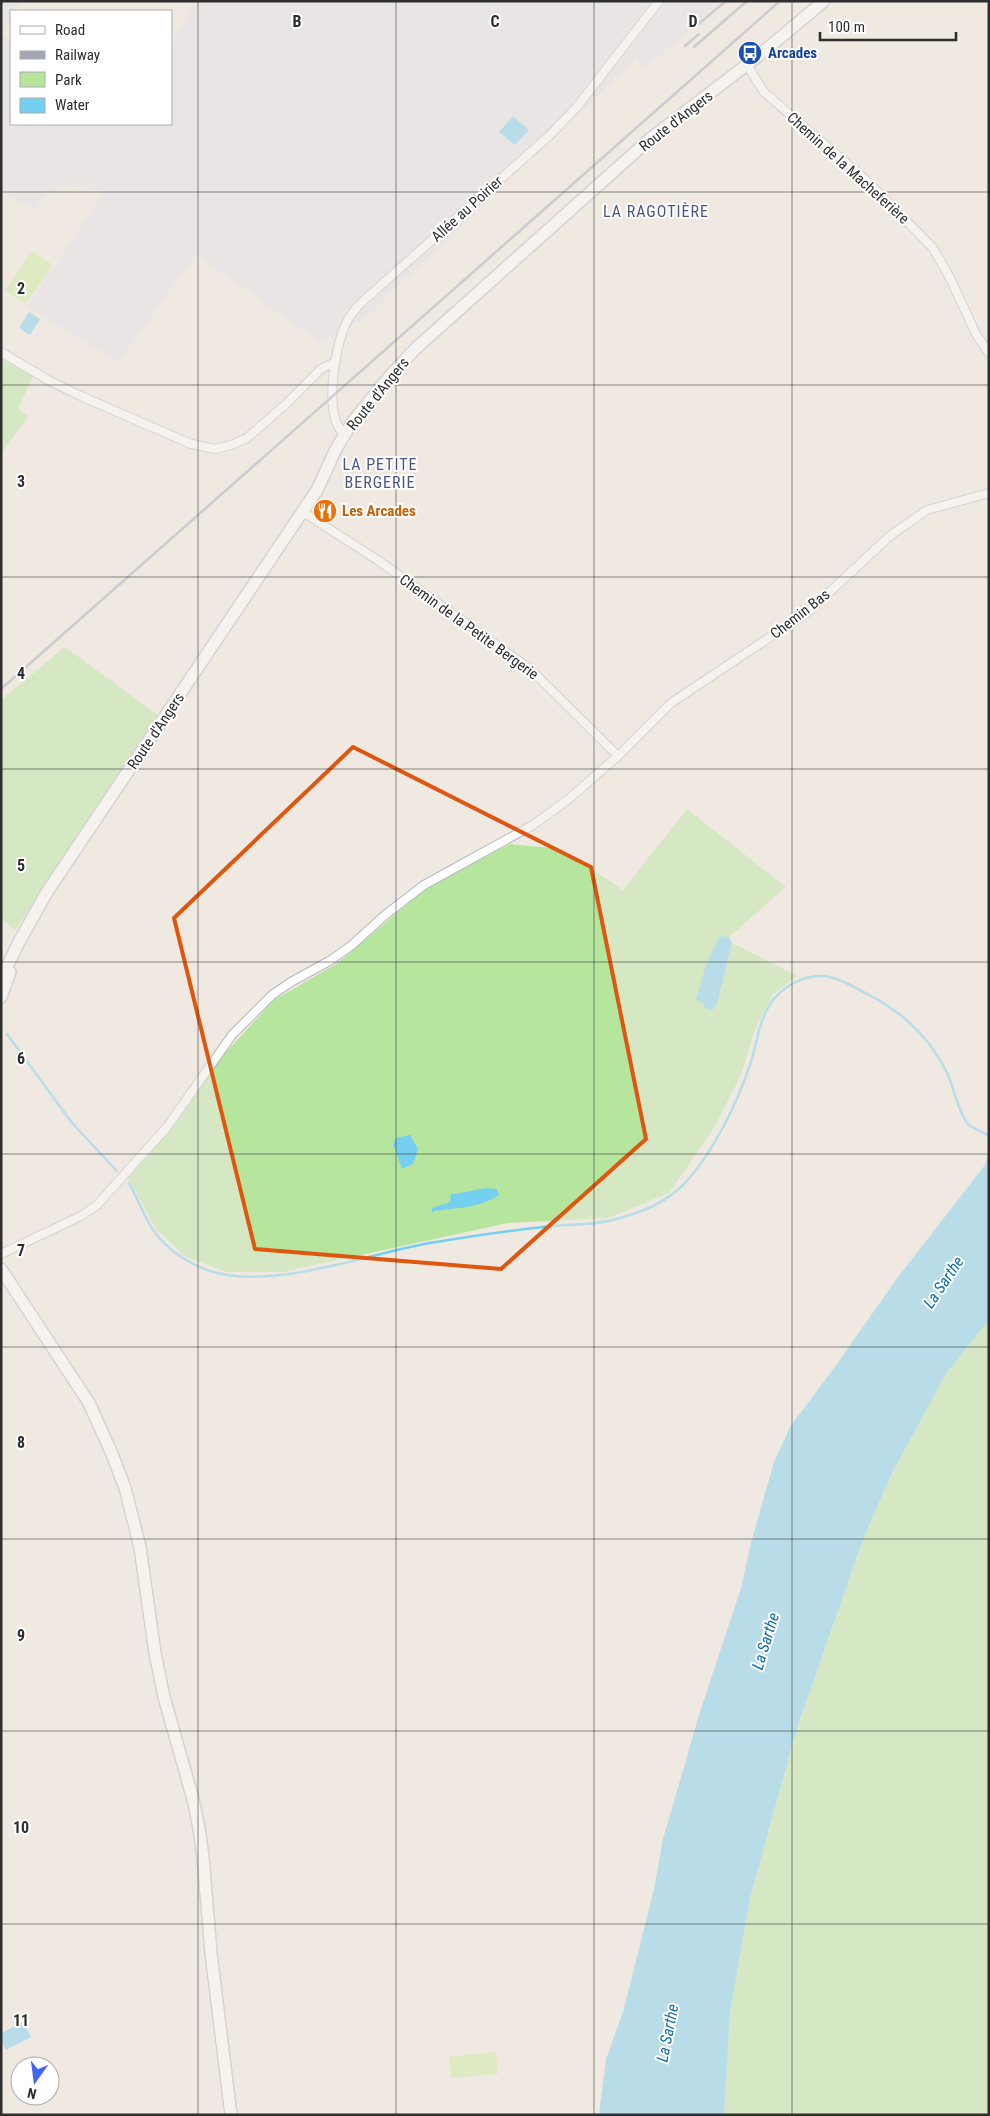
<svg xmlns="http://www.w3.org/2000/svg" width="990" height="2116" font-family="'Roboto Condensed',sans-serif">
<rect width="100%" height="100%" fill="#efe9e1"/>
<path fill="#e3e1e8" d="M1,1H22L16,11H11V19L2,34L11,40V124H171V41L198,1H721L645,69L636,59L363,320L319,342L196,254L119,362L27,307L104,191L67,185L43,198L35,210L3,193L1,195Z"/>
<path fill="#b6e59e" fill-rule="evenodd" d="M1,359L33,376L18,409L28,416L1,454Z
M65,647L159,716L15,930L1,918V700Z
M687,809L786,887L729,937H721L696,999L702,1002L706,1009L713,1010L717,1004L732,943L797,976L773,994L755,1029L741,1075L714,1128L669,1193L608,1218L508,1223L283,1272H226L186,1257L156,1229L128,1177L176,1123L218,1061L274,1000L338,963L426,888L510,844L562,849L623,890ZM410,1136L418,1149L393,1144L397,1138Z
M989,1320V2115H724L730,2012L750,1898L797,1728L864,1537L892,1473L947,1372Z"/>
<path fill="#c9ec9a" d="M32,251L53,265L26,304L5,291Z
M496,2052L498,2074L451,2078L449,2057Z"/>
<path fill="#75cff0" d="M513,116L529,130L515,145L499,132Z
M29,312L40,319L30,335L19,328Z
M721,936L729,937L732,943L717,1004L713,1010L706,1009L702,1002L696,1000C704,974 705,960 721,936Z
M410,1135L418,1149L413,1164L402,1169L393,1144L396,1138Z
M989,1154V1320L947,1372L892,1473L864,1537L797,1728L750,1898L730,2012L724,2115H599L606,2059L623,2012L654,1889L663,1839L699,1715L741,1588L751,1543L774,1462L790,1427L834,1368L895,1281L985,1165Z
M486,1188L497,1189L499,1195C480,1208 456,1208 434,1211L432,1213V1208L450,1202L451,1193L455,1194Z
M23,2022L31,2037L6,2050L1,2040V2033Z"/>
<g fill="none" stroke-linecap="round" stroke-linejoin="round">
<path stroke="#75cff0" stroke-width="2.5" d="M7,1034L72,1123L117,1171
M129,1183C137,1196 141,1210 149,1223C160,1245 186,1263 210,1271C273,1291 366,1254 430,1243C471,1236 512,1230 553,1226C575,1224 598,1225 620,1218C643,1212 666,1202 683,1185C712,1155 738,1102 751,1062C757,1043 759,1021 770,1004C782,987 802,975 823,976C838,977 856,988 869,995C904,1013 930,1038 947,1073C954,1087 959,1115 969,1125C974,1129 983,1132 989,1136"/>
<g stroke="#b4b7c1" stroke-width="10">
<path id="street" d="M747,65L764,92L867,181L933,248L950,278L976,334L989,353
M1,352L48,380L83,397L191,444L215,449L231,445L247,438L286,404L321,369L335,362
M344,435C340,430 336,425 335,418C328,394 336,336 351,315C356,307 363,301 370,295L550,135L576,108L659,1
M303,512L379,561L530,669L618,756L671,703L809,611L891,535L927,510L989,493
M1,1254L81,1216L97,1205L167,1127L232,1035L272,995L291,982L331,960L352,945L385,915L424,885L533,825L570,798L618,756"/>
</g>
<g stroke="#b4b7c1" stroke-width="14">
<path id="secondary" d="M1,979L19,942L47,892L317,490L336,449L351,424L389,377L415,349L651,138L757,57L824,1
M1,997L10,972
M1,1269L89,1403L112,1454L125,1488L140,1547L155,1653L164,1697L193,1799L199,1828L203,1857L211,1953L231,2115"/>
</g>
<use href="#street" stroke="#fff" stroke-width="8"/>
<use href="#secondary" stroke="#fff" stroke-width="11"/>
<path stroke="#a3a6b8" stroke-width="2.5" d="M696,26L726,1
M685,46L699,34
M694,47L747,1
M1,689L780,1"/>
</g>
<path d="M0 0H990V2116H0ZM353,747L591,867L646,1139L501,1269L255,1249L174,918Z" fill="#efe9e1" fill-opacity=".55" fill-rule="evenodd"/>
<path fill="none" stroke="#df570e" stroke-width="4" stroke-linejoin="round" d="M353,747L591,867L646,1139L501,1269L255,1249L174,918Z"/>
<path fill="none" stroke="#2e2e2e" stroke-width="1" stroke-opacity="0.55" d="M198,1V2115M396,1V2115M594,1V2115M792,1V2115M1,192H989M1,385H989M1,577H989M1,769H989M1,962H989M1,1154H989M1,1347H989M1,1539H989M1,1731H989M1,1924H989"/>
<defs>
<g id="bus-disc" transform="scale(1.25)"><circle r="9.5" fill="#1a4fb4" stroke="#fff"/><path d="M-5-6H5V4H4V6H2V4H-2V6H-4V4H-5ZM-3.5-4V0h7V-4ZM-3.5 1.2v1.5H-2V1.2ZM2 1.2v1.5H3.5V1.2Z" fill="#fff"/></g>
<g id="restaurant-disc" transform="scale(1.25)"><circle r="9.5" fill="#e8710a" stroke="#fff"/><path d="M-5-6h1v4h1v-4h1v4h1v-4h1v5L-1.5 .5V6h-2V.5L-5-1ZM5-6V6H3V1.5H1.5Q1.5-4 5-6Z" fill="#fff"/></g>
</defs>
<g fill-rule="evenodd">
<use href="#bus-disc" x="750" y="53"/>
<use href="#restaurant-disc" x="325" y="511"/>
</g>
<g text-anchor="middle" stroke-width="4" stroke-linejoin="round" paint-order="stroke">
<g font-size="15" font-weight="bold" fill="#164399" stroke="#fff" text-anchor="start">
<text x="768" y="58">Arcades</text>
</g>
<g font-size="15" fill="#2e2e2e" stroke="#fff">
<text transform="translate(676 121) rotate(-38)" y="5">Route d'Angers</text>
<text transform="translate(848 168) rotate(42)" y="5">Chemin de la Macheferière</text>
<text transform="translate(467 209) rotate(-42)" y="5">Allée au Poirier</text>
<text transform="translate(378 394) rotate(-51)" y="5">Route d'Angers</text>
<text transform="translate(800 614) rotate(-38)" y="5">Chemin Bas</text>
<text transform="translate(469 627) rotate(36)" y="5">Chemin de la Petite Bergerie</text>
<text transform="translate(156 731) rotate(-56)" y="5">Route d'Angers</text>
</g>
<g font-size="15" font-weight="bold" fill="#c56008" stroke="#fff" text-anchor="start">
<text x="342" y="516">Les Arcades</text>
</g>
<g font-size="16" letter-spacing="1" fill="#4d5680" stroke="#fff">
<text x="656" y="217">LA RAGOTIÈRE</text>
<text x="380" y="470">LA PETITE<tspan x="380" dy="18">BERGERIE</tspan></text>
</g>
<g font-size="16" font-style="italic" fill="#0d6fa3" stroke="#fff">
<text transform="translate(943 1282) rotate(-56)" y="6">La Sarthe</text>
<text transform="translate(765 1641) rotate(-73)" y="6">La Sarthe</text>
<text transform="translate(667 2033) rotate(-79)" y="6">La Sarthe</text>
</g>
</g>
<g font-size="16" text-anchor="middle" font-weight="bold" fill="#2e2e2e" stroke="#fff" stroke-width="4" stroke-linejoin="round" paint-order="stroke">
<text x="297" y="27">B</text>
<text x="495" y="27">C</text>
<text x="693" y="27">D</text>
<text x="21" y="294">2</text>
<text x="21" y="487">3</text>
<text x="21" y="679">4</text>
<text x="21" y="871">5</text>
<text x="21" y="1064">6</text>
<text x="21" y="1256">7</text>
<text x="21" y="1448">8</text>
<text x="21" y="1641">9</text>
<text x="21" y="1833">10</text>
<text x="21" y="2026">11</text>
</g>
<rect width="990" height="2116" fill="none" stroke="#2e2e2e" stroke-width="5"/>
<rect x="10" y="10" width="162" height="115" fill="#ffffff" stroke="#ababab"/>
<rect x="20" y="26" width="25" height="8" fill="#ffffff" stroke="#ababab"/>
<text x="55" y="35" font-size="15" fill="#2e2e2e">Road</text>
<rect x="20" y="51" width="25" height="8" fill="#a3a6b8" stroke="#ababab"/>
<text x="55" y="60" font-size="15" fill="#2e2e2e">Railway</text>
<rect x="20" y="72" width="25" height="15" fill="#b6e59e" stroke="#ababab"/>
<text x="55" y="85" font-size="15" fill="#2e2e2e">Park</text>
<rect x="20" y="98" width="25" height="15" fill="#75cff0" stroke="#ababab"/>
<text x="55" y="110" font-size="15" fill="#2e2e2e">Water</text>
<g transform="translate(35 2081) rotate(194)"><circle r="24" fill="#ffffff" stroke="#ababab"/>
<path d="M0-4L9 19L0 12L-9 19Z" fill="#4264fb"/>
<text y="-8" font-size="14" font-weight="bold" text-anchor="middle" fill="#2e2e2e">N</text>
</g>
<path d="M820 32v8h136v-8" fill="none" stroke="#2e2e2e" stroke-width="2.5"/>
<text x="828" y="32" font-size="15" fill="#2e2e2e" stroke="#ffffff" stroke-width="4" paint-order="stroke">100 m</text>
</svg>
